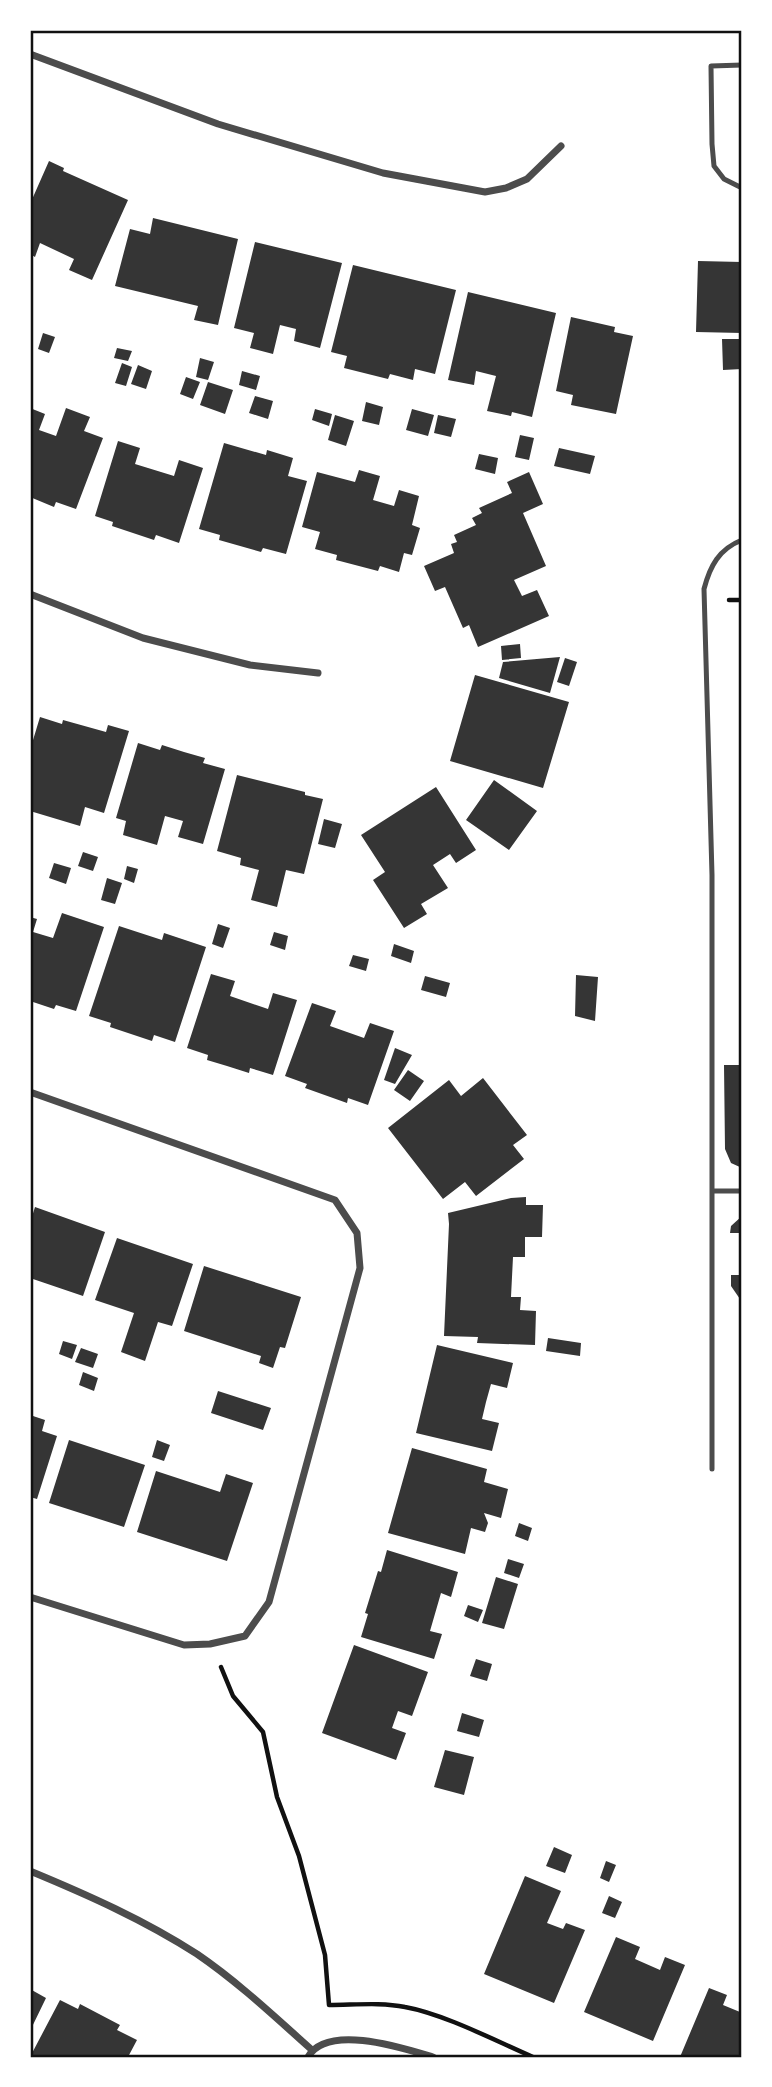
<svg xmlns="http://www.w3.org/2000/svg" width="772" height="2087" font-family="Literata,serif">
<rect width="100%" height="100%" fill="#fff"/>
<path fill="#353535" d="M49,161L64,168L63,171L128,200L92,280L69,270L74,259L40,243L35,257L30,254V204Z
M153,218L238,239L218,325L194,320L198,306L115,286L130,229L150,234Z
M255,242L342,263L320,348L294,341L296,329L280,325L273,354L250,348L254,333L234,328Z
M698,261L742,262V333L696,332Z
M353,265L456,290L435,374L415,369L413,380L390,374L388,379L344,368L347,356L331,352Z
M468,292L556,313L532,417L512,412L511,416L487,411L496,376L476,371L474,385L448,380Z
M571,317L615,327L614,332L633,336L616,414L571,405L573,395L556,391Z
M43,333L55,337L49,353L38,349Z
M722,339H742V369L723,370Z
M117,348L132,351L128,361L114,358Z
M200,358L214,362L208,380L196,377Z
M122,363L132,367L126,386L115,383Z
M138,365L152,371L146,389L131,384Z
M242,371L260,376L256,390L239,385Z
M186,377L200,382L193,399L180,394Z
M208,382L233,390L225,414L200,405Z
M255,396L273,401L268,419L249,413Z
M366,402L383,407L379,425L362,421Z
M30,408L45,414L39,430L56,436L66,408L90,417L84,431L103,438L76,509L56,502L54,507L30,497Z
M315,409L332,414L329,426L312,420Z
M412,409L434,415L428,436L406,430Z
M335,415L354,421L346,446L328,440Z
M438,415L456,419L451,437L434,433Z
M520,435L534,438L529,460L515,457Z
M118,441L140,448L135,464L174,476L179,460L203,468L179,543L156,535L154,540L112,526L113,522L95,516Z
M224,443L266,455L267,450L293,458L288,476L307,481L286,554L263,548L261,552L219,540L220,535L199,529Z
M559,448L595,456L590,474L554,466Z
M479,454L498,458L495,474L475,469Z
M359,470L380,476L373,500L394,506L399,490L419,496L412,525L420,528L412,555L404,553L399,572L380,566L378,571L336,560L337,555L315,549L320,532L302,527L317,472L355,482Z
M529,472L543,504L523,513L546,566L514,580L522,596L537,590L549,616L478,647L469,625L463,628L445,587L435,591L424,566L454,553L451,544L457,542L454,535L476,525L472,518L482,513L479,508L512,493L507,482Z
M520,644L521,658L502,660L501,646Z
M560,657L550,693L499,678L503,662Z
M565,658L577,662L569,686L557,682Z
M475,675L569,702L543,788L450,761Z
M40,717L62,724L63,720L106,732L108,725L129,731L104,813L85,807L80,826L30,811V750Z
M138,743L160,750L162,745L184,752L205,758L203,763L225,769L203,844L178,837L183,821L165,816L157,845L123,835L126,821L116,818Z
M237,775L305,792V795L323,799L304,874L286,870L277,907L251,900L259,870L240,865L241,858L217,851Z
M494,780L537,811L509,850L466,820Z
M436,787L476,850L456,863L450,854L433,865L448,888L421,904L427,914L404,928L373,880L385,872L361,835Z
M324,819L342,824L335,848L318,844Z
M83,852L98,857L93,871L78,866Z
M54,863L71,868L66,884L49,878Z
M127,866L138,869L134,883L124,879Z
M107,878L122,883L115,904L101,900Z
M62,913L104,927L76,1011L56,1005L54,1009L30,1001V917L37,919L33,932L53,938Z
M218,924L230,928L223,948L212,944Z
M119,926L162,940L164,933L206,947L175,1042L154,1035L152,1041L110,1027L111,1023L89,1016Z
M274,932L288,936L285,950L270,945Z
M394,944L414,951L411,963L391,956Z
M353,955L369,959L366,971L349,966Z
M211,974L235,981L230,996L268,1009L273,993L297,1000L273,1075L250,1068L249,1073L227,1066L207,1060L208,1055L187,1048Z
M576,975L598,977L595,1021L575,1016Z
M425,976L450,983L446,997L421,990Z
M312,1003L336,1011L330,1026L364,1038L370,1023L394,1031L368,1105L348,1098L347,1103L305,1088L307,1084L285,1076Z
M395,1048L412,1055L395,1084L384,1080Z
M724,1065H742V1168L731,1163L725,1149Z
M408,1070L424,1081L410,1101L394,1090Z
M483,1078L527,1135L513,1145L524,1159L476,1196L465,1182L443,1199L388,1128L449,1080L461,1096Z
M526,1197V1205H543L542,1237H525V1257H513L511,1297H521L520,1310L536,1311L535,1345L477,1343L478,1337L444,1336L449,1224L448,1213L511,1198Z
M35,1207L105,1232L83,1296L30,1278V1223Z
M742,1216V1233H730L731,1226Z
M117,1238L193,1264L172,1326L158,1322L145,1361L121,1352L134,1313L95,1300Z
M204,1266L301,1297L285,1348L280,1347L273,1368L259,1363L261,1356L184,1331Z
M731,1275H742V1302L731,1286Z
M548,1338L581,1343L580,1356L546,1351Z
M63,1341L77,1345L72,1359L59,1354Z
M437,1345L513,1363L507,1388L491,1384L486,1402L482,1419L499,1423L492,1451L416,1433Z
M81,1348L98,1354L93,1368L75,1362Z
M83,1372L98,1378L94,1391L79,1385Z
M218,1391L271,1408L263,1430L211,1413Z
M30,1415L45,1420L42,1431L57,1436L37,1499L30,1497Z
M69,1440L145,1465L124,1527L49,1503Z
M157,1440L170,1445L164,1461L152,1457Z
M412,1448L487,1469L484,1482L508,1489L501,1518L484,1513L488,1523L485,1532L471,1528L465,1554L388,1533Z
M156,1471L220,1492L226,1474L253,1483L227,1561L137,1532Z
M519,1523L532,1528L528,1541L515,1536Z
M387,1550L458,1572L451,1597L441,1593L430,1631L442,1634L434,1659L361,1637L368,1614L365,1613L378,1571L381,1572Z
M508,1559L524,1564L519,1578L504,1573Z
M496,1577L518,1584L504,1629L482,1623Z
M468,1605L483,1610L478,1622L464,1616Z
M354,1645L428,1672L412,1716L398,1711L392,1728L406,1733L396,1760L322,1733Z
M476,1659L492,1664L487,1681L470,1676Z
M462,1713L484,1720L479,1737L457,1731Z
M445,1750L474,1757L464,1795L434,1787Z
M554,1847L572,1855L565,1873L546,1866Z
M606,1861L616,1865L609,1882L600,1878Z
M525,1876L561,1891L547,1923L563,1929L566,1923L585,1930L554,2003L484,1974Z
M609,1896L622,1902L615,1918L602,1913Z
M616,1937L640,1947L635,1959L660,1970L665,1957L685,1965L653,2041L584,2012Z
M709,1988L727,1995L723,2005L740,2012L742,2006V2057H680Z
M30,1989L46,1998L30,2031Z
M60,2000L78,2009L80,2004L120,2025L117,2030L137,2040L128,2057H30Z"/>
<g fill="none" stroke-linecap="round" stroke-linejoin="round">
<path stroke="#111" stroke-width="4.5" d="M729,600H742
M221,1667L233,1696L263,1732L277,1797L299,1856L325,1955L329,2005C354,2005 381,2002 405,2007C444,2014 496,2041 533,2057"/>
<path stroke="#4c4c4c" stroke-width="5" d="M742,65L711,66L712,144L714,166L724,179L742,188
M712,1191H742
M712,1469V875L704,589C710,566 719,549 742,540"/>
<path stroke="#4c4c4c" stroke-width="7" d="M30,54L218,124L383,173L485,192L506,188L527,179L561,146
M30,594L143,638L250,665L318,673
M30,1092L335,1200L357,1233L360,1268L269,1602L245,1636L210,1644L184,1645L30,1597
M30,1871C88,1895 144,1920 197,1954C238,1982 275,2017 312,2050
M308,2057C327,2023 403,2048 433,2057"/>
</g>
<rect width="772" height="2087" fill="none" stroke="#ffffff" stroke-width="63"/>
<rect x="32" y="32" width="708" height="2024" fill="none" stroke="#111" stroke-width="2.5"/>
</svg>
